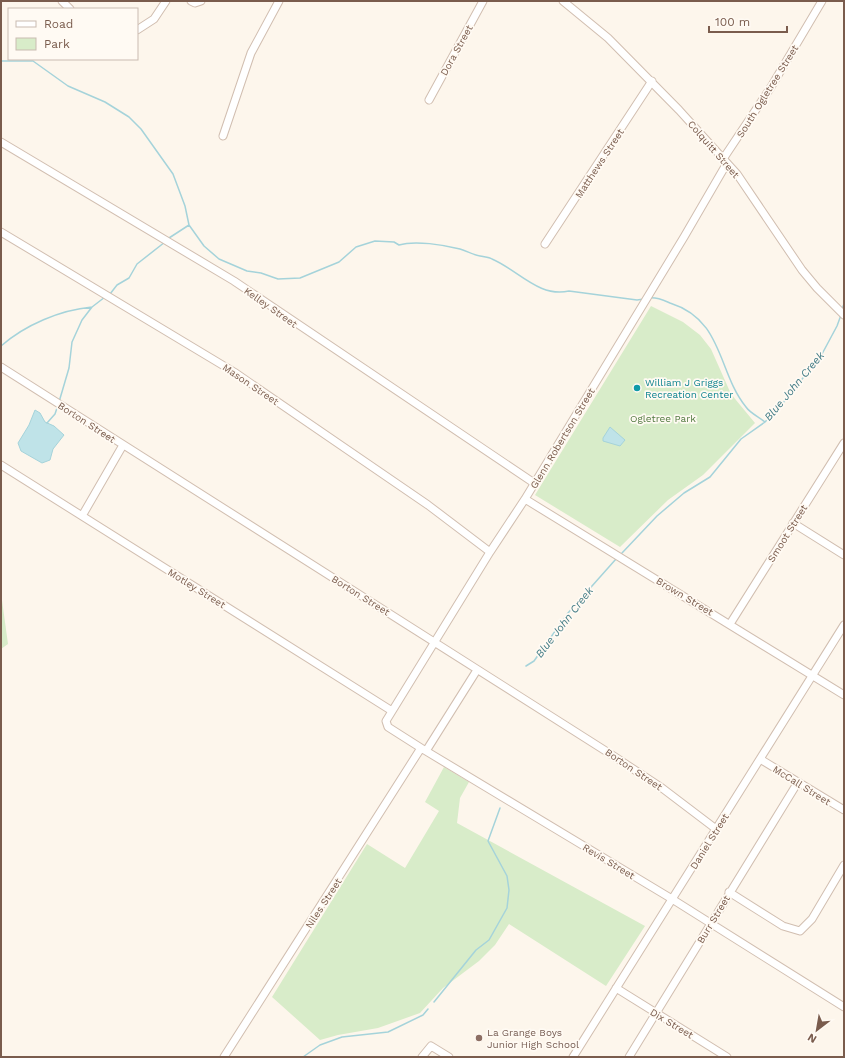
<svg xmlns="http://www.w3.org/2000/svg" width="845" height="1058" font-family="'Work Sans',sans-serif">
<rect width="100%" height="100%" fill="#fdf6ec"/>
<path fill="#d8ecc9" d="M651,306L683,322L700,335L711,349L731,394L755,423L703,475L668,500L620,547L535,495Z
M1,593L8,644L1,649Z
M444,767L469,782L460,798L457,823L645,926L606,986L509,924L495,945L479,961L443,988L420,1013L378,1028L338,1035L320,1040L272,997L367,844L405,868L439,811L425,802Z"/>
<path fill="#bfe3e8" stroke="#a5d3da" d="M35,410L40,413L45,422L54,426L64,435L53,449L50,460L42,463L21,451L18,443L29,425Z
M610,427L625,440L620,446L603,441V438Z"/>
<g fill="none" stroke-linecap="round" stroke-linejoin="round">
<path stroke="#a5d3da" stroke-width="1.5" d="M1,61H33L68,86L105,102L129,117L141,129L173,174L185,206L189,225L204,246L219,259L247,271L261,273L278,279L300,278L339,262L356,247L375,241L394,242L399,245C415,240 444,245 460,249C467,251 473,255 480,256C484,257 489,257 492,259C518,270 539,298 569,291L637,300L644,299
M169,238L189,225
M110,294L117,285L129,278L137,264L165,242
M649,298C657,297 663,300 670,303C724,320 717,371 746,407C750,413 759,417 765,422
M842,309L844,304
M1,346C25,325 60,310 92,307
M59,402L69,368L72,342L82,320L92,307L105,297
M47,423L55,414L58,405
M622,553L657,516L684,493L710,477L741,439L765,422L783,403L822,354L837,326L841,315
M526,666L534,661L568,613L616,559
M434,1002L476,950L489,940L507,908L509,890L507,876L488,841L500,808
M303,1057L320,1045L342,1037L388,1032L423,1015L428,1009"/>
<g stroke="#d1beb0" stroke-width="9">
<path id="minor" d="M62,1L70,9
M191,1L195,3L201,1
M563,1L608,38L679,110L737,174L802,270L817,288L844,315
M137,30L154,19L166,1
M429,100L483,1
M223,136L251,53L279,1
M1,142L234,281L534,483
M723,159L771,87L822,1
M727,163L684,237L525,499L490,552L386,721L388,727L421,748L672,899L844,1007
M1,232L234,372L428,505L490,552
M545,244L652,81
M1,367L612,755L662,788L716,829
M1,465L392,711
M525,499L844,695
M82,516L123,445
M793,523L844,555
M730,624L844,443
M426,751L477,670
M760,759L844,810
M729,892L783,926L800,931L812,919L844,865
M616,988L727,1057
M224,1057L421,748
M422,1057L431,1046L449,1057
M573,1057L844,625
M629,1057L798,782"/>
</g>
<use href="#minor" stroke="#fff" stroke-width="7"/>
</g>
<circle fill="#0f9aa8" stroke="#fffaf3" stroke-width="1.5" cx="637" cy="388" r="4"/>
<circle fill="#8d6e63" stroke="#fffaf3" stroke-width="1.5" cx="479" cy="1038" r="4"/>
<g text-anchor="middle" stroke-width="3.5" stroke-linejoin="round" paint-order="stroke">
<g font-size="10" fill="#7a5c4d" stroke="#fffaf3">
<text transform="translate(456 50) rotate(-61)" y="4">Dora Street</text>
<text transform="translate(767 91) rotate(-58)" y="4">South Ogletree Street</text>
<text transform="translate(714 149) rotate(49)" y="4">Colquitt Street</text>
<text transform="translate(599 163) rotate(-57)" y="4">Matthews Street</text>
<text transform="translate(271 307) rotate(35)" y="4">Kelley Street</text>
<text transform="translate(251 384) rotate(34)" y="4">Mason Street</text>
<text transform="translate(87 422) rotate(33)" y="4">Borton Street</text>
<text transform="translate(562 438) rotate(-59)" y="4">Glenn Robertson Street</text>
<text transform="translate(787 533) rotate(-58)" y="4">Smoot Street</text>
<text transform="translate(197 588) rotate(32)" y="4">Motley Street</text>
<text transform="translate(361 595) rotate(32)" y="4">Borton Street</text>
<text transform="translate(685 596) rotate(31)" y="4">Brown Street</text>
<text transform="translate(634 769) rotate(34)" y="4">Borton Street</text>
<text transform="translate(802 785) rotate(32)" y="4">McCall Street</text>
<text transform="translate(709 841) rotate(-58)" y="4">Daniel Street</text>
<text transform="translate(609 861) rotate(31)" y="4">Revis Street</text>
<text transform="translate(323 903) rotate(-57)" y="4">Niles Street</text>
<text transform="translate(713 919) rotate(-59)" y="4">Burr Street</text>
<text transform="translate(672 1023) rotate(31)" y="4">Dix Street</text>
</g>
<g font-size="10" fill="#0d838f" stroke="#fffaf3" text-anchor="start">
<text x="645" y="386">William J Griggs<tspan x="645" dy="12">Recreation Center</tspan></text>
</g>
<g font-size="10" fill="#537a41" stroke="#fffaf3">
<text x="663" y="422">Ogletree Park</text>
</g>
<g font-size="10" fill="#785e54" stroke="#fffaf3" text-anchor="start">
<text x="487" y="1036">La Grange Boys<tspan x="487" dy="12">Junior High School</tspan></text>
</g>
<g font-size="11" font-style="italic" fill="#437c86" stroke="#fffaf3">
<text transform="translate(794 386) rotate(-50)" y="4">Blue John Creek</text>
<text transform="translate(564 622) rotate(-52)" y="4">Blue John Creek</text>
</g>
</g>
<rect width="845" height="1058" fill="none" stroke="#7a5c4d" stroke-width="4"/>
<rect x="8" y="8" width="130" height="52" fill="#fffaf3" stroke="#cabbb1"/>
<rect x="16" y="21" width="20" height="6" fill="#ffffff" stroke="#cabbb1"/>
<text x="44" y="28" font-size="12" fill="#7a5c4d">Road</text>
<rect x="16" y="38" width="20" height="12" fill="#d8ecc9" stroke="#cabbb1"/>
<text x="44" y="48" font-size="12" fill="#7a5c4d">Park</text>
<g transform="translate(817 1030) rotate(211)" stroke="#fffaf3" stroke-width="3" paint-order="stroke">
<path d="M0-3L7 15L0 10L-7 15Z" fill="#7a5c4d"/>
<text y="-6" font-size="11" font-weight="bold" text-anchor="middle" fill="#7a5c4d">N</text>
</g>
<path d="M709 26v6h78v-6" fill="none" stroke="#7a5c4d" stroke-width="2"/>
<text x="715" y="26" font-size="12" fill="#7a5c4d" stroke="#fffaf3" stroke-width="3" paint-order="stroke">100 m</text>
</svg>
